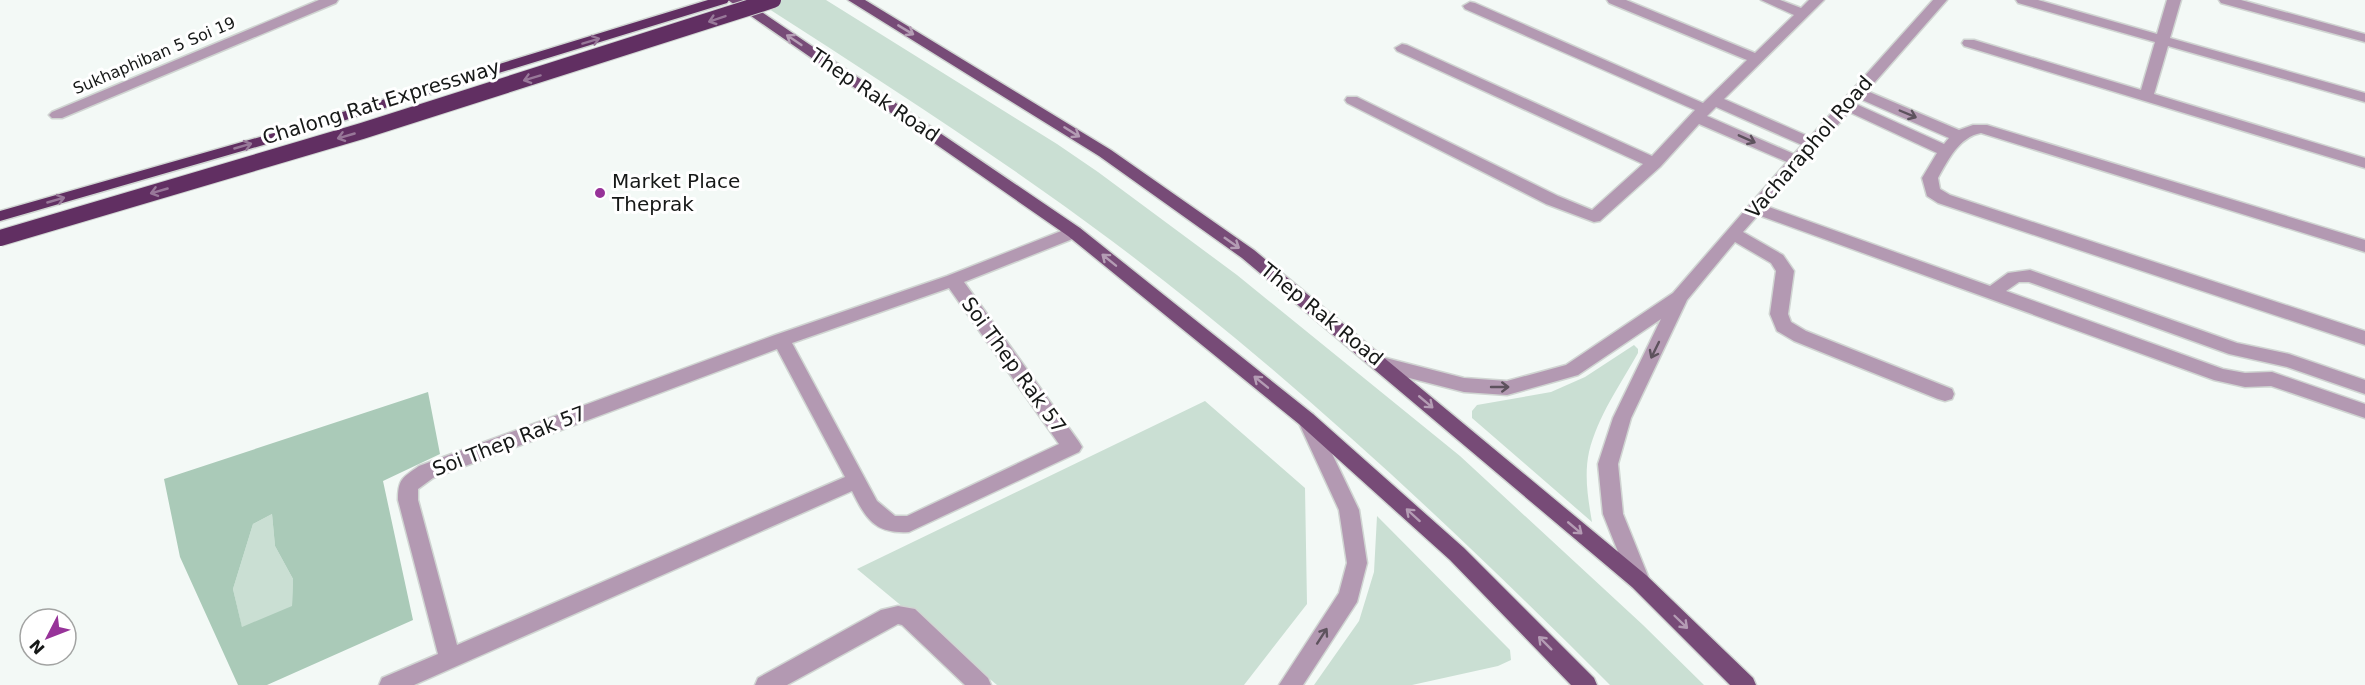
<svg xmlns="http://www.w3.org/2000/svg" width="2365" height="685" font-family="'DejaVu Sans',sans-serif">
<rect width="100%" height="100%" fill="#f3f9f6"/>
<path fill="#cadfd3" d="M755,0H826L1057,144L1098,172L1237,275L1460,456L1643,625L1704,685H1610C1453,528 1290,374 1112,241C997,155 876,78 755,0Z
M1634,345L1638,349V353C1620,385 1598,416 1589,452C1584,475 1588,499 1592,522L1472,418V411L1477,405L1551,392L1585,377Z
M1205,401L1305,488L1307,604L1244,685H997L857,569Z
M272,514L275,546L293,579L292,607L242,628L233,589L253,524Z
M1377,516L1510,650L1511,660L1498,666L1412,685H1314L1359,621L1374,572Z"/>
<path fill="#aacab8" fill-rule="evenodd" d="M428,392L440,454L383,481L413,620L267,685H238L180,557L164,479ZM272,514L275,546L293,579L292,606L242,627L233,589L253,524Z"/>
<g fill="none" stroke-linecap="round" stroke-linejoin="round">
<g stroke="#d0d5d2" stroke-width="3">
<path id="minor" d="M319,0H338L336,3L62,118H52L49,115L52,112Z
M1607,0H1626L1755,53L1794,15L1761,0H1780L1801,8L1809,0H1824L1724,99L1810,137L1933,0H1947L1867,91L1959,130L1973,125H1987L2365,240V252L1981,133C1959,137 1948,160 1938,178L1940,189L1950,195L2365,331V345L1938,203L1927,196L1922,178L1937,153L1849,112L1766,206L1990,286L2008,273L2030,270L2237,343L2289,354L2365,380V394L2287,367L2229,354L2029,282H2019L2006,291L2223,369L2245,373L2272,372L2365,404V418L2271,386L2245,387L2214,380L1758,215L1743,232L1783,255L1794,271L1788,314L1791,322L1806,331L1952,389L1954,394L1952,399L1945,401L1938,399L1794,341L1777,331L1770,314L1776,271L1771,263L1735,242L1687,300L1631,418L1618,464L1623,514L1650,581L1646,587L1639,590L1632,587L1603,514L1598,464L1613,418L1661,319L1578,375L1507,395L1464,392L1382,371L1376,369L1373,364L1376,359L1382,357L1464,378L1507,381L1566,365L1673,293L1787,162L1699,124L1660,167L1600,221L1594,222L1546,204L1347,103L1345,100L1347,97H1357L1558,196L1592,210L1643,164L1397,51L1395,48L1402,44L1407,45L1652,156L1695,110L1465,9L1463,6L1470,2L1475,3L1703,103L1747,60L1609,3ZM1860,99L1949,138L1944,144L1856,104ZM1716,107L1802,145L1794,154L1707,116Z
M2016,0H2038L2157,34L2167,0H2181L2170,38L2365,93V102L2168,46L2154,94L2365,158V168L1964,46L1962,43L1964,40H1974L2141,90L2155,42L2018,3Z
M2219,0H2241L2365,34V42L2221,3Z
M1074,226L1080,228L1082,232L1080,236L964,282L1079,442L1082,447L1079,452L909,532C875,534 866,519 852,491L414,685H379L382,678L438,654L398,500C398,479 402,478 419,466L775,335L947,276ZM949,288L1059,444L907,516H895L877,501L792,343ZM777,349L845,477L457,645L418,500V489L433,478Z
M1306,412L1313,414L1359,510L1367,563L1357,602L1303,685H1279L1339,593L1347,563L1339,510L1297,419L1299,414Z
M898,606L915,609L988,678L991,685H965L902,625L898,624L787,685H755L758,678L881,610Z"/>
</g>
<g stroke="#d0d5d2" stroke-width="3">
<path id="major" d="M728,0H744L1080,228L1313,414L1464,548L1594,678L1597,685H1571L1450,560L1299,424L1068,236Z
M848,0H865L1111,150L1254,250L1646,575L1753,678L1756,685H1730L1632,587L1242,258L1099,156Z"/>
</g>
<g stroke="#d0d5d2" stroke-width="3">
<path id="highway" d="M708,0H729L727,3L284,139L0,221V211L274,133Z"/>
</g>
<use href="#minor" fill="#b399b2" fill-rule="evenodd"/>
<use href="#major" fill="#774b77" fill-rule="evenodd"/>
<use href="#highway" fill="#612f62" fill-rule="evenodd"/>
<g stroke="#d0d5d2" stroke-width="18" stroke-linecap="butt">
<path id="highway-bridge" d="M0,238L362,131L773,0"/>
</g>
<use href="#highway-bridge" stroke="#612f62" stroke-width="16"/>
</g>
<defs><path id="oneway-shaft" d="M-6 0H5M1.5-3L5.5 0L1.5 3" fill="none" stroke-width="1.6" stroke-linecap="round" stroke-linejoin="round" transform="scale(1.5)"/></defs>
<g stroke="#987899">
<use href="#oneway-shaft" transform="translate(717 19) rotate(161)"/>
<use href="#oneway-shaft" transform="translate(591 41) rotate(-17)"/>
<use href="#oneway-shaft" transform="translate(532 78) rotate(163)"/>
<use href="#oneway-shaft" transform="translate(346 136) rotate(164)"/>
<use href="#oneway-shaft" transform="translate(243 146) rotate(-16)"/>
<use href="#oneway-shaft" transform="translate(159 191) rotate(164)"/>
<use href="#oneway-shaft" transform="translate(56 200) rotate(-16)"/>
</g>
<g stroke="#b49cb4">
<use href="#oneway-shaft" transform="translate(906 30) rotate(31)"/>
<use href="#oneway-shaft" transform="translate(794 40) rotate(-146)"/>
<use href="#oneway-shaft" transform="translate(1072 132) rotate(32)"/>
<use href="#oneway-shaft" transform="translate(1232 243) rotate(35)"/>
<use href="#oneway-shaft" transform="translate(1109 260) rotate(-141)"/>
<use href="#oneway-shaft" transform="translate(1261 382) rotate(-141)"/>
<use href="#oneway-shaft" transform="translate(1426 402) rotate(40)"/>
<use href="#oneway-shaft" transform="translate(1413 515) rotate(-138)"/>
<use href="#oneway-shaft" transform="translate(1575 528) rotate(40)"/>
<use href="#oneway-shaft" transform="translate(1681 622) rotate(44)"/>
<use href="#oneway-shaft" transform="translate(1545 643) rotate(-135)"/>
</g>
<g stroke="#5d525d">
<use href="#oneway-shaft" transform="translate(1908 114) rotate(23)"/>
<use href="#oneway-shaft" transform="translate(1747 139) rotate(24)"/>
<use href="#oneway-shaft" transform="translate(1655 350) rotate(116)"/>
<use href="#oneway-shaft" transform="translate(1500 387)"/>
<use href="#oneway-shaft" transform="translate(1322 636) rotate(-57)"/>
</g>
<circle fill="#973399" stroke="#fff" stroke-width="2" cx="600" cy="193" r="6"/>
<g text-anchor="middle" stroke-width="6" stroke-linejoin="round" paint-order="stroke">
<g font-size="16" fill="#161817" stroke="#fff">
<text transform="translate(154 55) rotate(-23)" y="6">Sukhaphiban 5 Soi 19</text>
</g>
<g font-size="20" fill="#161817" stroke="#fff">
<text transform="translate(875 95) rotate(34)" y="7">Thep Rak Road</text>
<text transform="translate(381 102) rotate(-17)" y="7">Chalong Rat Expressway</text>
<text transform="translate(1809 147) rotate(-49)" y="7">Vacharaphol Road</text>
<text transform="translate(1322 314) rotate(39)" y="7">Thep Rak Road</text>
<text transform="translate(1014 365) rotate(54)" y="7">Soi Thep Rak 57</text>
<text transform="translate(509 441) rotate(-21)" y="7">Soi Thep Rak 57</text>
</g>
<g font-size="20" fill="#161817" stroke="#fff" text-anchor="start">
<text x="612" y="188">Market Place<tspan x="612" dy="23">Theprak</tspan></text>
</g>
</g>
<g transform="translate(48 637) rotate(228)"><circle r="28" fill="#ffffff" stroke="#a2a3a2" stroke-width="1.5"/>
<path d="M0-4.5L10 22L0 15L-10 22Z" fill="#973399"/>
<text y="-9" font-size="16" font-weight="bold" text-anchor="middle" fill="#161817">N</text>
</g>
</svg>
